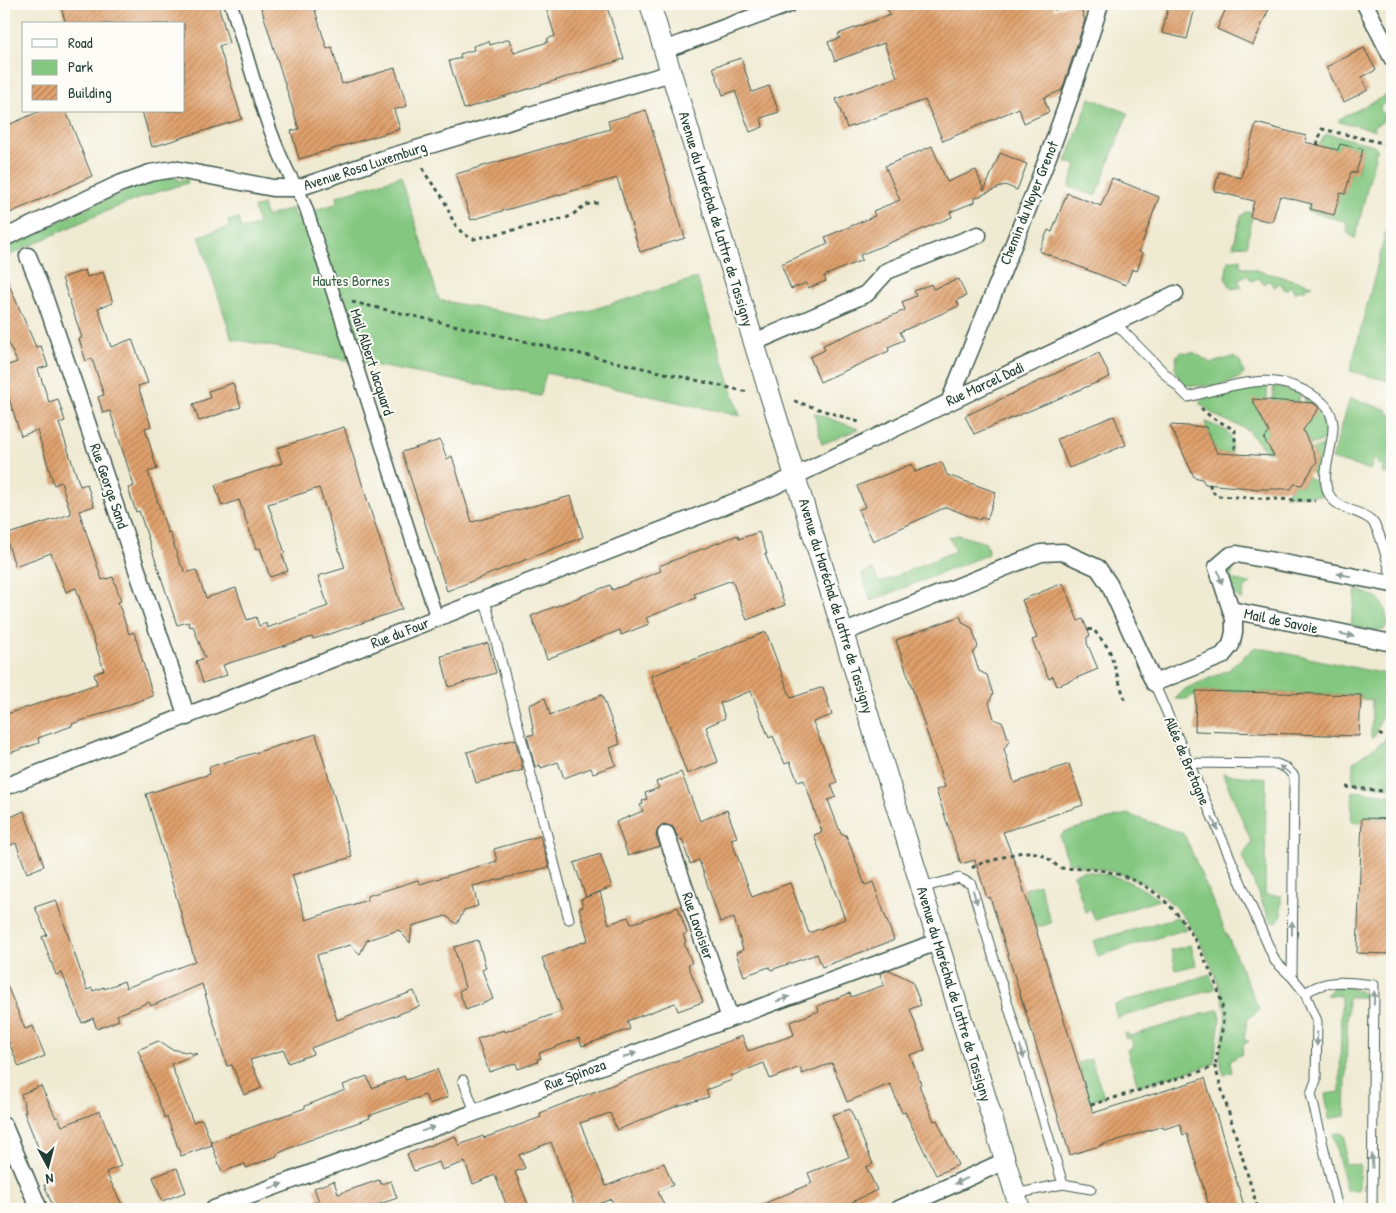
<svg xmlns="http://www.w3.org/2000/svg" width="1396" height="1213" font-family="'Patrick Hand',sans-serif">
<defs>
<pattern id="building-hatch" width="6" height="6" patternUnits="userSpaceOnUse" patternTransform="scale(1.25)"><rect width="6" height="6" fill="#e0a06c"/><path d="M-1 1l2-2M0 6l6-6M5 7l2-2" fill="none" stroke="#b5845a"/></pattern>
</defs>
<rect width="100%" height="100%" fill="#fdfcf7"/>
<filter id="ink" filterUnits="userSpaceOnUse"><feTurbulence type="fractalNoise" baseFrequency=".02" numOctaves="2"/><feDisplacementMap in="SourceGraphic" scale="10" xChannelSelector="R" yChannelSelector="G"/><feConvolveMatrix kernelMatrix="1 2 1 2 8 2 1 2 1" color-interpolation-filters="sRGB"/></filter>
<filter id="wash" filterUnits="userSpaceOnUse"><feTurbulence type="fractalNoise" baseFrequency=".0096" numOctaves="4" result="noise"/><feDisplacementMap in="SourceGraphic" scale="20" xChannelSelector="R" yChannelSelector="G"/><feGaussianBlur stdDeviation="1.12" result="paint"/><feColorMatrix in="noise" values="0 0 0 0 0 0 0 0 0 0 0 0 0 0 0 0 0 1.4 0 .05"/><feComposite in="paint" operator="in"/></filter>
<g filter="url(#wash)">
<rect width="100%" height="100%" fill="#efead2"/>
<path fill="#83c780" stroke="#51825a" d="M1389,94L1392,104L1390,111L1388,104L1384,103L1380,107L1381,112L1386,114L1382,122L1373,127L1376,130L1339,122V119Z
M1090,98L1128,113L1096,196L1069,187L1076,165L1066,162Z
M1328,134L1374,145L1377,148L1355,239L1346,231L1347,222L1307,211L1308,203L1311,204V209L1334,215L1340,193L1345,194L1351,172L1357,173L1363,149L1340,144L1338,150L1319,145L1325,135Z
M401,176L439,300L551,322L697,278L740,416L546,373L540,396L232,339L199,236L229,227L228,221L238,218L241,229L258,225L254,208L263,205L266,217L292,208L295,216L338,203L337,196Z
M177,177L178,181L187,178L188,183C124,200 64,230 4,258V247L146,181Z
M1246,212H1251L1250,217H1252L1247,245L1233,246L1241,216Z
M1389,220H1392V382L1350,371Z
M1241,259L1240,266L1313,285L1306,287L1304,292L1302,289L1295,293L1291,286L1285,290L1280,283L1274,287L1269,280L1263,284L1259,278L1252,281L1247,275L1238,280L1242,287L1232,289L1225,278L1228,261Z
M1182,352L1195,353L1211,363L1233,357L1240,361L1244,374C1227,389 1201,386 1181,385L1175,367L1177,355Z
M1267,384V400H1260L1256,407L1269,432L1265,439L1271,452L1266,451L1246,429L1216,416L1199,403C1206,389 1252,386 1267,384Z
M1274,386L1300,393L1299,402L1272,401Z
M1305,396C1326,407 1331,415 1328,439L1310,445L1303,430L1316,412L1313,403L1304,402Z
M1350,398L1388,410L1387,415L1392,414V475L1382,473L1383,468L1374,459L1370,470L1332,459Z
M814,413L859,429L822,444Z
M1206,422C1228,432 1233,428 1231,454L1217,453L1206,427Z
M1327,445L1322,474L1316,476L1310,472L1317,461L1312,449Z
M1307,476L1323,489L1321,496L1284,495L1294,484L1302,485Z
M958,535L986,543L989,554L871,601L862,574L873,569L879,583L955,551L949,537Z
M1231,563H1234L1231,579L1251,583L1244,589L1242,601L1233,593L1225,568Z
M1356,589L1378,598L1384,606L1388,624L1384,630L1374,631L1351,625Z
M1255,647L1391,675L1392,689L1375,735L1371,738L1372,700L1361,699V695L1197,691L1196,694L1187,699H1175L1185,689L1228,670Z
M1392,709V788L1353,783V762L1384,741L1387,735L1385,730Z
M1223,774L1266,778L1265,895L1281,896V916L1276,923L1270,921L1242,856L1252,843Z
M1353,791L1392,795V819L1362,818V823L1351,822Z
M1127,814L1184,834L1259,1010L1247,1020L1244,1040L1249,1041L1243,1045L1242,1054L1230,1061L1232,1072L1224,1075C1214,1050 1227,1036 1225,1012C1223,994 1216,977 1209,961C1182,899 1145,872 1078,866L1077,862L1069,864L1060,837L1064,832Z
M1082,871C1112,873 1136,882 1159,900L1095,920L1091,910L1085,912L1074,874Z
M1039,884L1051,923L1036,928L1024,889Z
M1178,917L1187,929L1098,956L1093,941Z
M1191,945L1196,965L1176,970L1171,950Z
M1210,974L1215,989L1117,1018L1114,1005Z
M1349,987L1360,991L1366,997H1348L1345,1116L1329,1119L1325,1094L1340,1092L1341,996L1326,995L1333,988Z
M1219,1009L1220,1020L1214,1064L1138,1086L1127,1050L1133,1047L1131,1038L1126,1039L1124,1034L1128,1033L1130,1036Z
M1091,1059L1104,1097L1090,1102L1078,1063Z
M1340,1133L1345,1136V1164L1360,1165L1359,1190H1346L1333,1134Z"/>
<g id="blocks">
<path fill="url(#building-hatch)" d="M60,4H218L229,43L219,46L242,119L152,147L142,111H184V24H66Z
M260,4H313L327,49L332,47L342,84L395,68L407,106L394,110L400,129L299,159L291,131L299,129Z
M545,4H606L624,59L464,109L449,61L461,58L460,54L474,50L473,46L489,41L490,45L509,39L514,53L548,42L547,39L555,36Z
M886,4H1053L1054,10L1071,4H1079L1085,20L1062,90L1044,98L1049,112L1024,123L1019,108L943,141L925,100L847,128L836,99L897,77L884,43L835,61L828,42L840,38L838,34L890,15Z
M1169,4H1196L1187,39L1162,33Z
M1228,4L1240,10L1243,4H1271L1253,45L1217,29Z
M1364,48L1376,70L1362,77L1368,90L1344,102L1326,67Z
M741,58L752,92L769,86L779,112L761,118L763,127L750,132L735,91L723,95L713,67Z
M646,110L685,238L640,252L617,178L471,220L456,174L610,129L608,121Z
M40,111H66L92,176L10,213L4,201V127Z
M1256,123L1306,136L1305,142L1338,150L1340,144L1363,149L1356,173L1351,172L1345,194L1340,193L1334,215L1310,209L1312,204L1280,196L1272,222L1250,217L1254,201L1214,191L1219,172L1241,178Z
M932,146L947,182L976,170L984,191L1000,153L1027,164L1017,190L1005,185L975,198V202L950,212L952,217L860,255L862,260L824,276L826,281L808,288L806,283L791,289L781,264L828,244L825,237L875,216L873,211L900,200L885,166Z
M1112,178L1159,197L1139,252L1143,253L1137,271L1132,269L1126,285L1039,251L1048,230L1052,232L1067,193L1101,206Z
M85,270L87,277L103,272L113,303L98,308L111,347L132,339L148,383L138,386L151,426L145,428L157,469L148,472L168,533L170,532L179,561L186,573L196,570L206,598L236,588L247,620L256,617L259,626L266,623L267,628L328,606L318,576L345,568L319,488L268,504L285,553L282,554L288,571L270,577L260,548L256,549L239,500L222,506L215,485L282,463L277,448L344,427L402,609L336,632L313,639L312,637L223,665L227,675L203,683L196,661L205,658L193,626L190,627L188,622L177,625L139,511L136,512L128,488L134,486L110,411L103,413L98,397L104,395L92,359L86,361L79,339L82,338L62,278Z
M4,273L36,347L41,346L48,366L38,369L49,402L58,399L65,421L59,423L80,486L87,484L94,506L79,511L102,580L113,577L121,601L118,602L129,634L134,632L153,696L72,724V726L38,738L39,743L4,755V715L97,684L94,674L104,670L76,588L66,592L51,553L15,566L5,535L71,514L61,482L54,485L37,430L21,436L4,383V381L10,379L6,366L17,362L4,333Z
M959,279L966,296L957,300L959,306L900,332L904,340L888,347L889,351L820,382L810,357L825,350L823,345L905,310L902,302L916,296L914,291L931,284L933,289Z
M1099,353L1110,377L974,434L965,416Z
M233,383L241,407L199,421L193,404L210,398L208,391Z
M1252,399L1313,403L1319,408L1303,430L1317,461L1302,485L1294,484L1291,489H1260L1205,484L1202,479L1194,477L1170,425L1206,427L1217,453L1274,456L1264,439L1269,432Z
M1114,416L1126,445L1069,468L1057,439Z
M440,440L447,459L452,456L472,522L571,496L583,537L447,591L402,452Z
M942,462L947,475L996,492L987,520L981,517L980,520L946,507L873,541L858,510L865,507L857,486L912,464L915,472Z
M759,532L767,554H765L785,605L747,620L732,580L694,594L696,598L646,618L649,624L621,635L620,630L547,659L531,616L610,585L612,590L661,571L659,566L738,535L739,539Z
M1063,583L1078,621L1083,619L1090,636L1087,637V643L1098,669L1057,686L1053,676L1049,679L1032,640L1037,638L1022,600Z
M960,616L963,623L972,628L978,647L973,653L979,671L987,675L993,694L989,702L994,719L1003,723L1009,741L1004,749L1014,783L1069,764L1083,805L1003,832L1016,865L1093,1113L1205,1078L1245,1209H1210L1187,1134L1183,1135L1180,1124L1164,1129L1163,1126L1070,1155L990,897L987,898L975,860L961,864L936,790L945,787L896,640Z
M766,632L791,698L823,687L832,715L813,722L837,782L831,785L836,797L828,800L841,834L846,835L865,885L873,882L894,940L822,967L817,954L771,970L769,967L744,976L736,953L743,950L734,918L720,922L699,860L690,864L682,839L679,840L673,827L663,824L658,828L656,837L660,846L628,856L616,822L643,811L640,805L643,804L642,801L647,799L645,793L659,788L656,782L681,772L700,821L727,810L737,837L731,839L752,897L790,883L809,933L845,919L814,835L822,832L804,780L798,782L790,762L785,764L773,736L769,738L751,691L720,703L725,718L706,727L718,762L687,774L651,676Z
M488,643L496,673L449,687L441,656Z
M1196,691L1361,695L1359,736L1195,731Z
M602,695L620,744L610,748L616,765L593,773L591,768L564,778L558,762L541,768L540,765L535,767L527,736L534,734L529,705L545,698L550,715Z
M316,734L352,857L292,875L306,920L367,900V896L418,880L420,884L497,861L494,849L540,836L549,867L473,886L478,906L464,910L457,924L446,916L412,926L410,943L399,930L367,940L360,954L350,945L317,955L337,1020L414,991L420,1006L311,1048L313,1054L288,1063L284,1050L250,1060L262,1088L244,1095L232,1065L227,1066L202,984L151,1006L149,1002L117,1015L119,1020L97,1029L93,1018L82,1023L62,973L56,975L42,937L47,935L35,907L56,900L87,990L92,988L93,991L104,987V989L124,981L126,988L195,961L146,794L210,774L209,767Z
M515,739L523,770L476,783L467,752Z
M24,811L44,866L27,873L16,843L4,848V820Z
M1362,818L1392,819V954L1357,953Z
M600,854L612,887L586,897L574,863Z
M600,892L609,924L628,917L631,924L678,907L687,933L683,935L686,942L684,943L692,963L688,965L703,1002L678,1011L675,1003L627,1021L630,1029L582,1046L579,1038L539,1053L541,1058L537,1059L538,1062L518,1069L516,1063L489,1072L477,1039L504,1030L505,1032L562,1011L542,958L588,940L579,908L583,907L581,899Z
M478,940L486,968L482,970L493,999L466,1010L459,991L465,988L454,947Z
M889,970L912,981L921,1005L910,1009L925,1050L910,1055L921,1084L919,1085L934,1121L937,1120L958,1165L936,1175L905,1112L902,1113L890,1084L847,1102L832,1063L802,1074L800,1067L770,1079L764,1063L731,1076L732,1080L706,1090L709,1097L677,1106L617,1130L610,1113L580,1123L606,1186L664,1163L673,1185L658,1192L666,1209H616L611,1199L587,1209H576L551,1142L519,1155L525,1168L515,1172L530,1209H508L495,1175L473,1184L465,1162L442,1170L439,1162L414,1171L407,1154L455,1136L459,1145L483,1136L484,1138L541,1117L540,1113L583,1096L742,1036L748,1051L794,1035L790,1022L819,1011L817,1006L850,993L851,997L884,985L880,974Z
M4,978L25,1029L33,1026L45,1056L19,1067L4,1030Z
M158,1041L171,1049L197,1054L171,1064L193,1122L202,1119L212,1145L181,1156L167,1117L165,1118L138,1050Z
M437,1069L448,1097L429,1104L425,1095L369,1116L370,1118L299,1144L277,1154V1156L246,1168L245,1164L222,1172L211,1142L305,1108V1106L345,1090L343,1085L367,1076L372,1088L404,1076L406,1080Z
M41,1086L56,1118L58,1117L62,1126L100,1111L121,1166L106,1172L124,1209H54L44,1185L52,1182L24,1112H26L21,1094Z
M850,1109L873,1164L866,1167L877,1190L838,1209H752L812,1183L808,1173L849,1157L832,1115Z
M177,1168L186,1192L162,1201L153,1177Z
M379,1180L381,1184L391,1181L397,1198L366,1209H301V1207L319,1201L314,1188L334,1181L338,1194Z"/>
</g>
</g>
<g filter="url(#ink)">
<use href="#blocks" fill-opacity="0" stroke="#3e574c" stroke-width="1"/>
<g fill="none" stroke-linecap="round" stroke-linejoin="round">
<g stroke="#3e574c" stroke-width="11">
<path id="service" d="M1118,321L1121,329L1188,397C1232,386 1270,369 1312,395C1324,402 1332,410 1333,425C1334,445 1320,474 1328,492C1335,510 1358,509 1371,520C1381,529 1387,564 1392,577
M485,600L569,919
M1154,683L1275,961L1292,977L1305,993L1317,1021L1316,1080L1311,1094L1338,1209
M1188,763L1277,764L1286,768L1294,776L1292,977
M921,888L959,878L971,884L1063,1184
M1305,993C1327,978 1348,982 1374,985L1372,1209
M463,1080L475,1112
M1015,1194L1063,1184L1091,1189"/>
</g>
<g stroke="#3e574c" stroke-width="15">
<path id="pedestrian" d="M231,4C248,57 263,121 287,170C294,184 302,196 307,211L437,619"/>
</g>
<g stroke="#3e574c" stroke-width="19">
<path id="minor" d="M1365,4L1392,58
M664,50L789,4
M4,238L119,184L150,173L174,169L273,188H298L383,159L671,73
M28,256L44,296L187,717
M755,342L866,294L887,271L978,235
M950,400C1003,269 1060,139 1100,4
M1231,610L1392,643
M845,632L1041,553L1063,552L1098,568L1109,584L1154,683L1222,656L1231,645L1234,632V619L1217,567L1231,555L1237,554L1392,584
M4,787L770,488L1175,294
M666,834L730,1018
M4,1126L39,1209
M214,1209L937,942
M899,1209L1005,1161"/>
</g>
<g stroke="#3e574c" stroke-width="22">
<path id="tertiary" d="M650,4L1020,1209"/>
</g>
<path stroke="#3e574c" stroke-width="3" stroke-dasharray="4 4" stroke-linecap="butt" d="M1317,145L1322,129L1387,144
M423,168C427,179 435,186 441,195C452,212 450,230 474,239L566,218C581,212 580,202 602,203
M352,302L748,392
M794,401L862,423
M1201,408L1211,417L1235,430V453
M1209,484L1216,496L1315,501
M1088,630L1093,629L1109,649L1125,700
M1379,734L1386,738
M1346,787L1392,792
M972,868C978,863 987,862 994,860C1022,851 1037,845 1059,868C1074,869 1090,868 1105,871C1156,882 1184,914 1205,960C1214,978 1223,998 1223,1018C1223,1034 1217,1051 1215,1067
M1091,1105L1215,1067L1258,1209"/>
<use href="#service" stroke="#fff" stroke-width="9"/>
<use href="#pedestrian" stroke="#fff" stroke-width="12"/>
<use href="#minor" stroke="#fff" stroke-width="16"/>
<use href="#tertiary" stroke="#fff" stroke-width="20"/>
</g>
<defs><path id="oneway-solid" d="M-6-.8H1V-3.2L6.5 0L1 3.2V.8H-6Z" transform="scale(1.25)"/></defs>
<g fill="#8f9e9a">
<use href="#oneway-solid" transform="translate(1344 575) rotate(-169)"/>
<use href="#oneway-solid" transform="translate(1220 577) rotate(72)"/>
<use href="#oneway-solid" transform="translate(1347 635) rotate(12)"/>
<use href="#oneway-solid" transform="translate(1285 770) rotate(-145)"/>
<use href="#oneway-solid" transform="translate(1215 824) rotate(66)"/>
<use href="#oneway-solid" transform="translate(975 897) rotate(73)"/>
<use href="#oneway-solid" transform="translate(1292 928) rotate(-90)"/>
<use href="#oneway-solid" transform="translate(1374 998) rotate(-89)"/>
<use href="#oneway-solid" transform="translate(783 999) rotate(-20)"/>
<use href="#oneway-solid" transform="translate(1317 1039) rotate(92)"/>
<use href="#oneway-solid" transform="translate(1022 1052) rotate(73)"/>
<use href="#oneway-solid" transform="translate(630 1055) rotate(-20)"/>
<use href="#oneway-solid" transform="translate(428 1129) rotate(-20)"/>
<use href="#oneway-solid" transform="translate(1372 1161) rotate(-94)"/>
<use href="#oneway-solid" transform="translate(961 1181) rotate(156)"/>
<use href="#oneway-solid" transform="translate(276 1186) rotate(-20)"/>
</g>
</g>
<g text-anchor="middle" stroke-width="4" stroke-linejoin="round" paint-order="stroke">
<g font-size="15" fill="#1f3d34" stroke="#fdfcf7">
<text transform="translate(365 166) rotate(-18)" y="5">Avenue Rosa Luxemburg</text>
<text transform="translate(1029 203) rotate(-68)" y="5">Chemin du Noyer Grenot</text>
<text transform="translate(716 219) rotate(73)" y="5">Avenue du Maréchal de Lattre de Tassigny</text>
<text transform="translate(372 362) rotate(72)" y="5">Mail Albert Jacquard</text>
<text transform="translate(985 384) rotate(-25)" y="5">Rue Marcel Dadi</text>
<text transform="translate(109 486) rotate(71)" y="5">Rue George Sand</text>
<text transform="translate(836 606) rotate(73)" y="5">Avenue du Maréchal de Lattre de Tassigny</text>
<text transform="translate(1281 621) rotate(12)" y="5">Mail de Savoie</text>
<text transform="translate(400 633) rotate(-21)" y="5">Rue du Four</text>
<text transform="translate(1187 761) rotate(67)" y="5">Allée de Bretagne</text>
<text transform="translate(698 926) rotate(71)" y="5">Rue Lavoisier</text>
<text transform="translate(954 994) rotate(73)" y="5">Avenue du Maréchal de Lattre de Tassigny</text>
<text transform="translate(575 1075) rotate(-20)" y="5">Rue Spinoza</text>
</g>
<g font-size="15" fill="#386047" stroke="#fdfcf7">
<text x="351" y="286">Hautes Bornes</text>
</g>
</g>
<rect width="1396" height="1213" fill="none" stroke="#fdfcf7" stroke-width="20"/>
<rect x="22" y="22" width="162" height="90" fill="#fdfcf7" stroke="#a4b0a9"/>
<rect x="32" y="39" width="25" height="8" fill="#ffffff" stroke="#a4b0a9"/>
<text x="68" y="48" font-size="15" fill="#1f3d34">Road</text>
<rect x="32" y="60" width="25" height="15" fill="#83c780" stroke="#a4b0a9"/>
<text x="68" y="72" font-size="15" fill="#1f3d34">Park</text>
<rect x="32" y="85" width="25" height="15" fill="url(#building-hatch)" stroke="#a4b0a9"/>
<text x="68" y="98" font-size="15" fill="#1f3d34">Building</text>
<g transform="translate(48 1166) rotate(173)" stroke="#fdfcf7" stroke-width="4" paint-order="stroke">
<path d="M0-4L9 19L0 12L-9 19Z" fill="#1f3d34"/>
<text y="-8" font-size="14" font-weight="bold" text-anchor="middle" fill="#1f3d34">N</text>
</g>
</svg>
